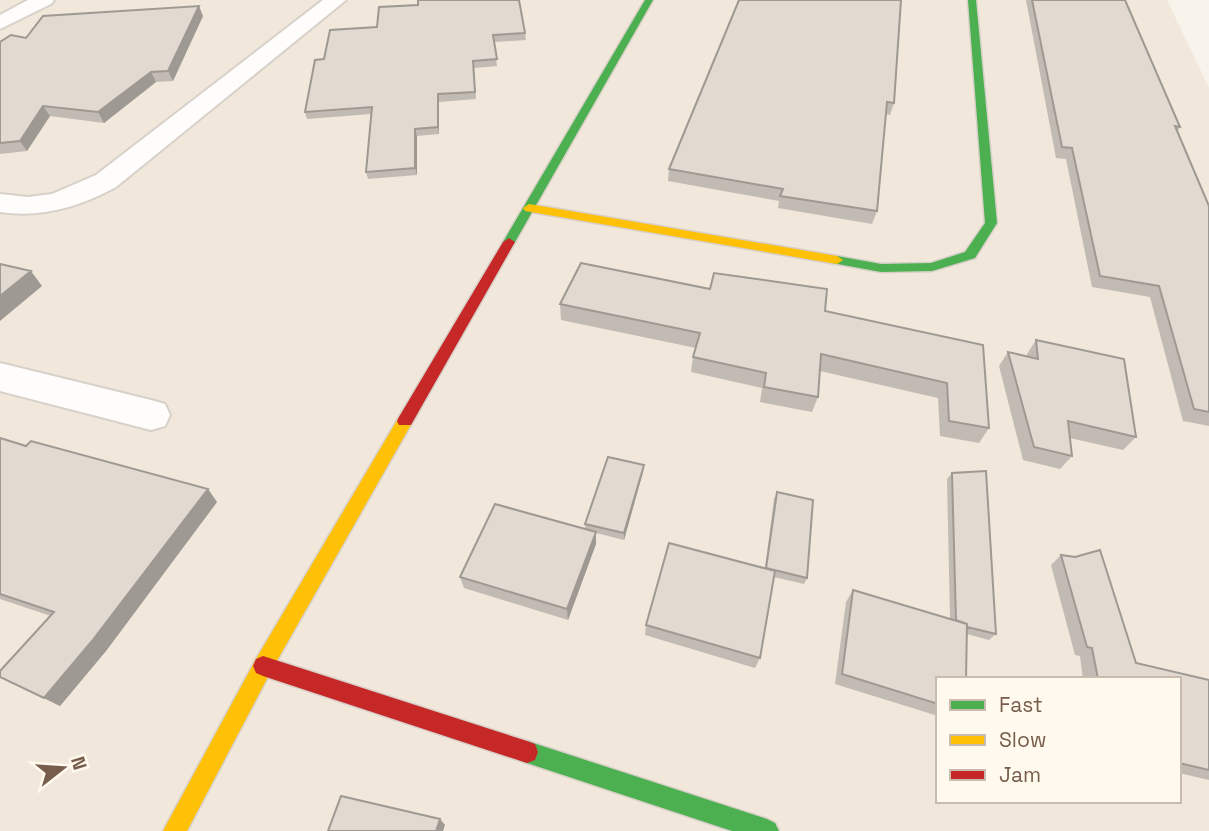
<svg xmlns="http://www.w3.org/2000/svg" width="1209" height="831" font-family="'Space Grotesk',sans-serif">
<rect width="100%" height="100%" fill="#f8f4ec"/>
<path fill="#f1e7da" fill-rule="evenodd" d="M0,0H1167L1209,88V831H0ZM938,679H1179V801H938Z"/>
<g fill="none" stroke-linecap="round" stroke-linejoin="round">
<g stroke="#d7d1ca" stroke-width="4">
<path id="street" d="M28,0H54L51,4L0,29V15Z
M323,0H346L116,187C80,207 41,218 0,212V194L28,197L52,194L96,175Z
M0,363L151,400L165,404L170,415L165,426L151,430L0,391Z"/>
</g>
<g stroke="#d7d0c8" stroke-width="3">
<path id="fast" d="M645,0H653L515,242L513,245H505L503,242Z
M968,0H976L997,223L975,258L932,271L881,272L832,263V257L837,256L881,264L931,263L965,252L985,223Z
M527,741L767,819L775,823L779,831H732L527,763L519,760L516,752L519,744Z"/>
</g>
<g stroke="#d7d0c8" stroke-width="3">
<path id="slow" d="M529,204L837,256L843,260L837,264L525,211L523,208Z
M405,415L411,417L413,421L270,673L187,831H163L256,659L399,417Z"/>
</g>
<g stroke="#d7d0c8" stroke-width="3">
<path id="jam" d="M509,238L515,242L411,425H399L397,421L399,417L503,242Z
M263,656L527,741L535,744L538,752L535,760L527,763L263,676L256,673L253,666L256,659Z"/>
</g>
<use href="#street" fill="#fefdfc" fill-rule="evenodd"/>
<use href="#fast" fill="#4caf50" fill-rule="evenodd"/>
<use href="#slow" fill="#ffc107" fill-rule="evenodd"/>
<use href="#jam" fill="#c62828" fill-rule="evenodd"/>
</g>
<path fill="#c2bbb4" d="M739,0L894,103L890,115L886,114L877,211L872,224L778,208L779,201L668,181L669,169Z
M1026,0H1125L1180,127L1177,132L1209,206V426L1183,421L1150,297L1092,287L1066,159L1056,158Z
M418,5L525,33L526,40L494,42L497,66L474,68L476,99L439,102V134L417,136V175L368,179L366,172L371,114L307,119L305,112L324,59L377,27Z
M203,16L173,81L156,82L104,123L50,116L27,151L0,154V42Z
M710,289L825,311L983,345L989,428L979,443L940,436L938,398L820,371L818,397L812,412L760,402L762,388L691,372L693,357L696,348L561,320L560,304Z
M1036,340L1136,437L1123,450L1070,438L1072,456L1060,469L1023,460L999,366L1008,352L1027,357V354Z
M0,438L217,502L106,651L60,706L0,677L51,616L0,599Z
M644,465L643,472L624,540L596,533V544L568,620L464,588L460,577L585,529V524Z
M952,473L996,634L989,640L967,634L938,679V716L835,684L846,602L853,590L950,619L947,479Z
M777,492L807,578L804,584L774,577L760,658L755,668L645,635L646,625L765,568L774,499Z
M1061,555L1136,663L1209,680V780L1179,773V679H1083L1080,656L1075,655L1051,565Z"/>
<path fill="#9e9992" d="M199,6L203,16L173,81L168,71Z
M151,72L156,82L104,123L98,112Z
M438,94L439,102V134L438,127Z
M43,106L50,116L27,151L20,141Z
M415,129L417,136V175L415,168Z
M31,271L42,286L0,321V296Z
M644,465L643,472L624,540V533Z
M208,489L217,502L106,651L60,706L44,698Z
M596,532V544L568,620L567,609Z
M440,819L445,825L443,831H436Z"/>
<path fill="#e2dad1" stroke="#9e9992" stroke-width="2" d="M418,0H519L525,33L493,35L497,59L473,61L475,92L438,94V127L415,129V168L366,172L372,107L305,112L315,60L324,59L330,30L377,27L379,7L418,5Z
M739,0H901L894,103L887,102L877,211L780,196L783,189L669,169Z
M1032,0H1125L1180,127L1175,126L1209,206V412L1194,409L1159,286L1100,276L1072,148L1062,147Z
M199,6L168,71L151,72L98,112L43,106L20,141L0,143V42L11,35L26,38L43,16Z
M581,263L710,289L714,273L827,289L825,311L983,345L989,428L949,421L947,383L821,354L818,397L764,387L766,373L693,357L700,333L560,304Z
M0,264L31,271L0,296Z
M1036,340L1124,359L1136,437L1068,421L1072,456L1034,447L1008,352L1038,359Z
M0,438L26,446L31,441L208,489L92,641L44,698L0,677V671L54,612L0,594Z
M608,457L644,465L624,533L585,524Z
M986,471L996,634L967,627V624L956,620L952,473Z
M777,492L813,500L807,578L766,568Z
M495,504L596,532L567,609L460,577Z
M669,543L775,571L760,658L646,625Z
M1100,550L1136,663L1209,680V770L1179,763V679H1098L1092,648L1087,647L1061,555L1075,557Z
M853,590L967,624L966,679H938V704L842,674Z
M341,796L440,819L436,831H328Z"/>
<rect x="936" y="677" width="245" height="126" fill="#fff9ee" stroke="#c9bbad" stroke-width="2"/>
<rect x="950" y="700" width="35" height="10" fill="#4caf50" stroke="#c9bbad" stroke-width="2"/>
<text x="999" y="712" font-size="21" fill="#775d4b">Fast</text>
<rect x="950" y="735" width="35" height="10" fill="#ffc107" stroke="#c9bbad" stroke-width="2"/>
<text x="999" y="747" font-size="21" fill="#775d4b">Slow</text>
<rect x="950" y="770" width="35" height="10" fill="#c62828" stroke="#c9bbad" stroke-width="2"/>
<text x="999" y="782" font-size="21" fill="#775d4b">Jam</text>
<g transform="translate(63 768) rotate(73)" stroke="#fff9ee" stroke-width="5" paint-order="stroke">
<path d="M0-5L12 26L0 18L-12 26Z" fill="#775d4b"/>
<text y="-10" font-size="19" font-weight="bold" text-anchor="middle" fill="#775d4b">N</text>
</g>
</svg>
